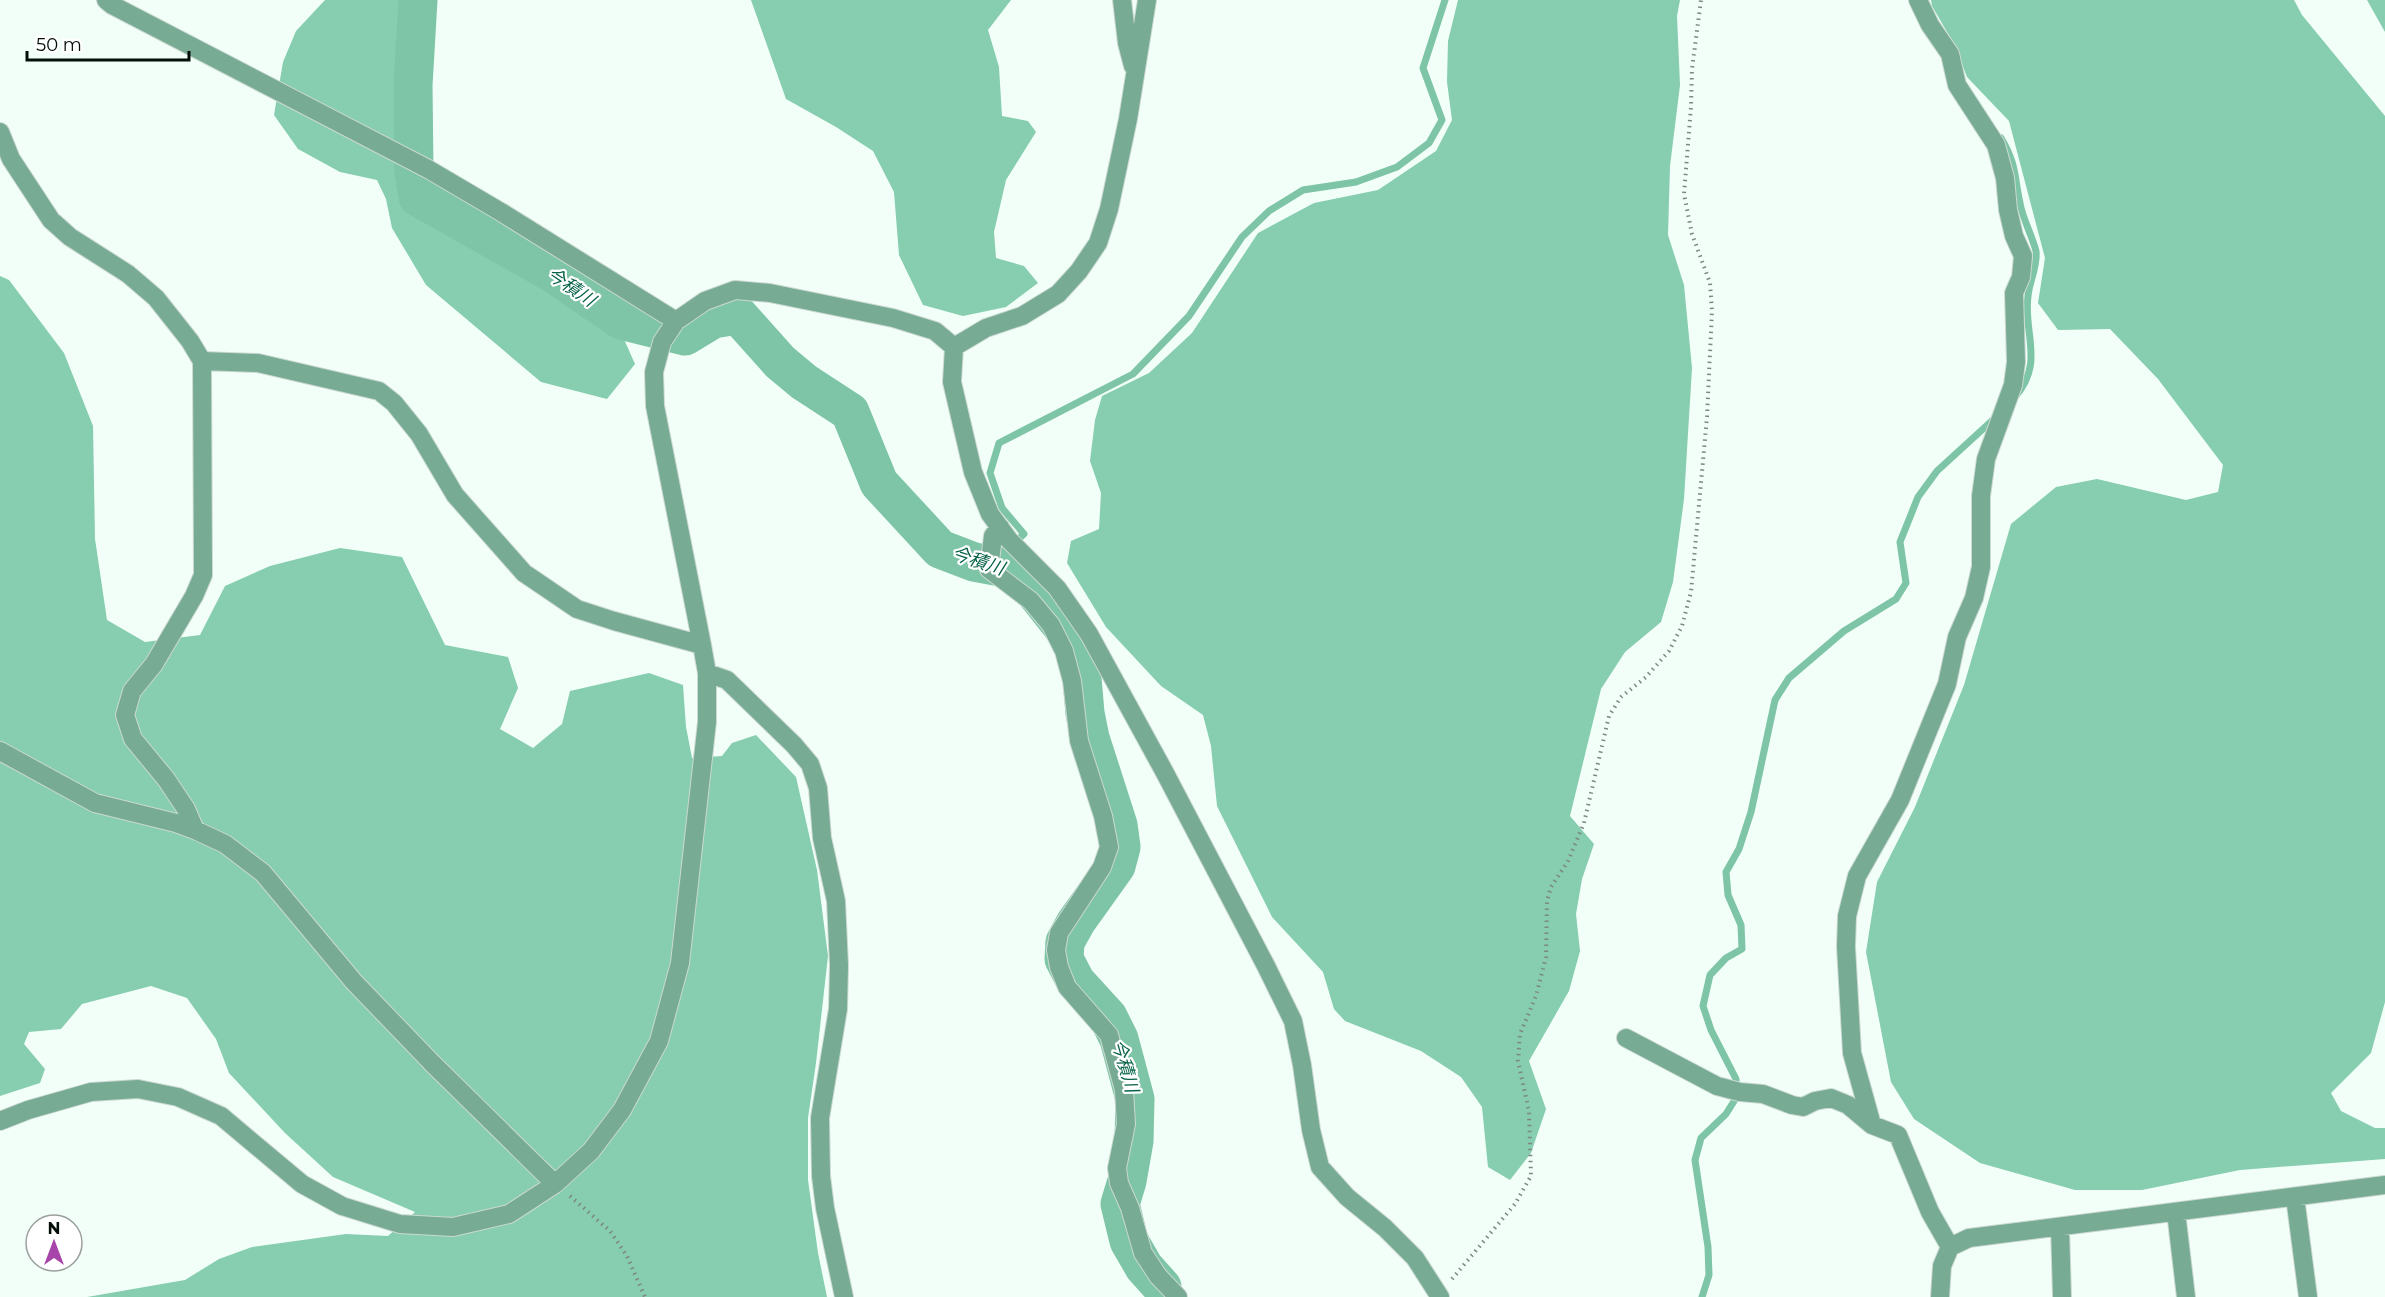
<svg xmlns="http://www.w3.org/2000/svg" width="2385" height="1297" font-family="Montserrat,'Noto Sans JP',sans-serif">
<rect width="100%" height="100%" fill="#f1fff8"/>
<path fill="#87cdaf" d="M325,0H411L402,49L408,130L407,198L615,319L635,364L607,399L541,382L426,285L392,228L386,199L377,180L340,172L298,149L274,115L283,62L296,31Z
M751,0H1011L988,30L999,67L1002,116L1028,121L1036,132L1006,180L994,232L996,258L1024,266L1038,283L1006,307L963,316L923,305L899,255L894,192L873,151L836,127L786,99Z
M1458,0H1680L1677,16L1680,85L1670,166L1668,235L1684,285L1692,368L1684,499L1673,582L1661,622L1625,652L1601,689L1570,816L1594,844L1582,879L1576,914L1580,951L1569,991L1529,1061L1546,1109L1531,1153L1510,1180L1488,1167L1482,1107L1461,1077L1421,1051L1345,1021L1334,1009L1323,972L1272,917L1217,806L1211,746L1203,715L1161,686L1106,627L1067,563L1071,541L1099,529L1101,493L1090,461L1095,420L1102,396L1149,373L1192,333L1258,233L1314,203L1378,190L1436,151L1452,120L1447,82L1448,41Z
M1931,0H2294L2302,15L2385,116V1002L2371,1053L2331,1093L2341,1111L2375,1128H2385V1159L2240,1170L2142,1190H2075L1980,1163L1914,1119L1891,1082L1866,952L1877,882L1915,807L1964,685L2011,524L2056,487L2097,479L2186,500L2218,492L2223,465L2158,379L2110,329L2058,330L2038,303L2045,258L2009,121L1967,77L1954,44L1932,6Z
M2367,0H2385V32Z
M0,276L9,280L64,353L93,426L95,539L107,620L145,642L200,635L225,586L270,566L340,548L402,557L445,645L508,657L518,688L500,729L533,748L562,724L570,691L649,673L683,685L686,727L692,758L722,756L732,743L756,735L796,777L817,870L828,956L816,1063L808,1118V1180L818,1253L827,1297H87L185,1280L219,1259L252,1247L346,1234L388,1236L415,1212L333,1177L285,1133L229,1073L216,1039L187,998L151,986L82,1004L61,1029L29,1032L24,1044L45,1069L40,1083L0,1096Z"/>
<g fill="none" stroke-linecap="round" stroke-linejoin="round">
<path stroke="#7ec4a6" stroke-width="7" d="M2001,138C2017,165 2014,176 2020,203C2023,220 2032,235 2036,251C2038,266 2029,282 2028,296C2023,334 2045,362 2015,397
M1006,568L1002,555L1024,534L1002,508L990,473L999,443L1133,374L1189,316L1242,237L1269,211L1303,190L1356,182L1397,167L1429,143L1442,120L1423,68L1445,0
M1702,1297L1709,1275L1708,1247L1695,1160L1701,1138L1726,1114L1736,1098V1079L1711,1030L1703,1006L1710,975L1726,958L1742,949L1741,925L1728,895L1726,872L1739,849L1751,812L1775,700L1789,678L1844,631L1896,599L1906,583L1900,542L1918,497L1937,471L1995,418"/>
<path stroke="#7ec4a6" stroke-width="39" d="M418,0L413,85L414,172L418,197L551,272L621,320L685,336L713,319L738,315L780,362L804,382L850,412L879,483L940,549L974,562L1006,568L1034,591L1068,634L1081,667L1085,713L1090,738L1118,825L1121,847L1116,866L1076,922L1065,942L1064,959L1076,982L1108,1017L1119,1039L1135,1099L1134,1141L1127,1181L1120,1204L1129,1241L1144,1267L1162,1287"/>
<g stroke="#cbd9d2" stroke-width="20">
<path id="minor" d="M106,0L112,5L428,169L501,212L676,321
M1122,0L1127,43L1133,66
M0,132L11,159L51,220L70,237L128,274L156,298L190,341L202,361L203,575L194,596L154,664L132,691L125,715L133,739L166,779L186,809L195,830
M954,347L952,382L973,472L990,514L1009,540L1057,588L1089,634L1165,773L1266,966L1293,1021L1302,1065L1311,1130L1320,1167L1347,1197L1385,1228L1415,1258L1440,1297
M954,347L986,328L1022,316L1058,294L1079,271L1098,243L1109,209L1128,119L1147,0
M202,361L258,363L379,391L394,403L419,434L455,495L524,573L577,609L614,621L702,645
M1000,527L993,536L989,569L1031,601L1051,625L1064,651L1072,681L1079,741L1103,816L1109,847L1102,867L1059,933L1056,950L1059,967L1067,987L1109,1035L1124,1090L1126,1124L1117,1168L1119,1183L1130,1208L1143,1253L1158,1276L1178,1297
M707,673L727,680L794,745L810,764L818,788L822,838L836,901L839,965L838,1009L820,1118L821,1176L825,1208L844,1297
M0,751L95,803L176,823L195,830L225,844L263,873L354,982L433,1064L555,1184
M1626,1038L1717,1086L1740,1092L1763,1094L1792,1105L1803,1107L1815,1101L1831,1098L1848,1105L1872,1125L1898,1135L1930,1212L1950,1247
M0,1121L28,1110L91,1092L138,1089L178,1097L221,1116L302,1184L342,1206L400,1224L453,1227L509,1214L555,1184L591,1151L622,1110L659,1041L680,963L707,722V673L702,645L655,406L654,372L662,342L676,321L705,301L735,290L770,293L893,318L935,331L954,347
M1872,1125L1852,1053L1846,947L1847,916L1857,876L1900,800L1947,684L1957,637L1974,598L1981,567V496L1986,459L2013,385L2016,362L2014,293L2021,277L2023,256L2014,236L2008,210L2005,178L1996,145L1957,85L1950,54L1930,25L1918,0
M2295,1197L2308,1297
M2176,1212L2186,1297
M2060,1227L2062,1297
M1940,1297L1942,1266L1950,1247L1969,1238L2385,1185"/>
</g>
<path stroke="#7c8983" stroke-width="4" stroke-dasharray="1.5 4.5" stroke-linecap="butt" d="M570,1196L610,1231L627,1256L645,1297
M1452,1279L1515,1204L1531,1176L1529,1111L1518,1061L1520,1034L1536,996L1546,957L1547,901L1551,887L1568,861L1584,823L1609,716L1621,697L1646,677L1669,651L1682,626L1691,592L1707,417L1712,311L1710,283L1692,234L1684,194L1691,107L1692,69L1701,0"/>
<use href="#minor" stroke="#77ab94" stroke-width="18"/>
</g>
<g text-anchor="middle" stroke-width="4.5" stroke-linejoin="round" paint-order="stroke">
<g font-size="18" font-style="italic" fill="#096449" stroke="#fff">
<text transform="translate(571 287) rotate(34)" y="6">今積川</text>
<text transform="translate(978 561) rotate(18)" y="6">今積川</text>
<text transform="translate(1125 1066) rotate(74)" y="6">今積川</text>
</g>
</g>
<g transform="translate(54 1243)"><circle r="28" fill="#ffffff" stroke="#9b9f9d" stroke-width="1.5"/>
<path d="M0-4.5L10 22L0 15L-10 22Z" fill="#a744a9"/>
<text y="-9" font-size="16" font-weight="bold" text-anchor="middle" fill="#040f0a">N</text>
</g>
<path d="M27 51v9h162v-9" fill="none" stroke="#040f0a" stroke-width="3"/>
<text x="36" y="51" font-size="18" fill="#040f0a" stroke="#ffffff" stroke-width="4.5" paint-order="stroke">50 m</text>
</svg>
